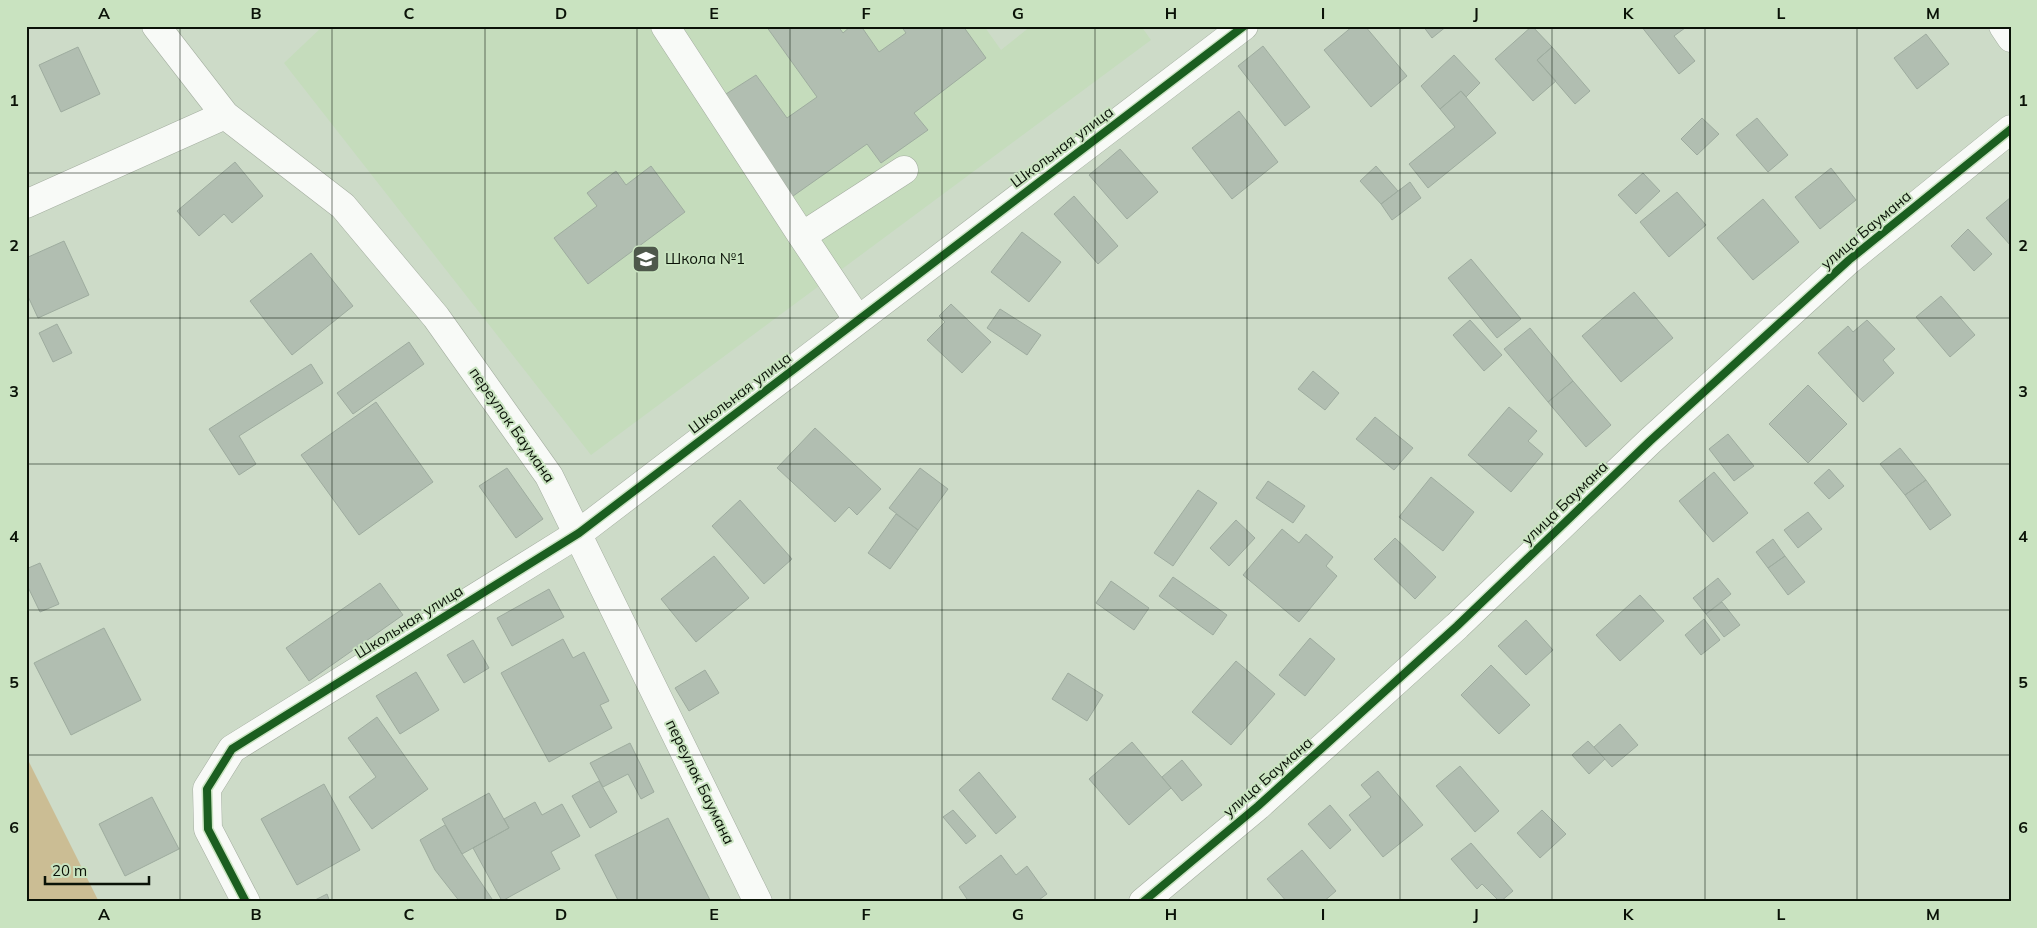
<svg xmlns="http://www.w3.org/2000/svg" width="2037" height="928" font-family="Mulish,sans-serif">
<rect width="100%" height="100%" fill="#cddbc8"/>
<path fill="#c5dcbc" d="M323,26H984L1001,50L1031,26H1141L1151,40L591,455L284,63Z"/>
<path fill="#cbbd94" d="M26,756L99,902H26Z"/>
<path fill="#b1beb1" stroke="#9eac9f" d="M766,26H838L843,33L851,26H861L879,52L906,33L901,26H963L986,58L914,113L928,130L881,163L867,144L786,201L718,99L756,75L787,118L817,97Z
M1353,26H1365L1407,76L1371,107L1324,50Z
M1423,26H1447L1432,38Z
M1532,26L1552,47L1537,60L1556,81L1533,101L1495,59Z
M1641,26H1683L1685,28L1674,36L1695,61L1679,74Z
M1926,34L1949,64L1917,89L1894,58Z
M1263,46L1310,107L1285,126L1238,66Z
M78,47L100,94L61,112L39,65Z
M1552,47L1590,91L1575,104L1537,60Z
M1454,55L1480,83L1466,97L1461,91L1440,109L1421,86Z
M1461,91L1496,133L1428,188L1409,164L1455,127L1440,109Z
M1239,111L1278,162L1232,199L1192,148Z
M1702,118L1719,134L1697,155L1681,139Z
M1757,118L1788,155L1768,172L1736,135Z
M1120,149L1158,192L1127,219L1089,175Z
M235,162L263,196L232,223L224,214L199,236L177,211Z
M651,166L685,212L588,284L554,238L597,206L587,193L616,171L626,185Z
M1376,166L1398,191L1381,204L1360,181Z
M1831,168L1856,200L1820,229L1795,197Z
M1643,173L1660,191L1636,214L1618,195Z
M1410,182L1421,198L1392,220L1381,204Z
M1677,192L1706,225L1669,257L1640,222Z
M1074,196L1118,246L1098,264L1054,214Z
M2011,197V246L1986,218Z
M1763,199L1799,242L1753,280L1717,238Z
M1968,229L1992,254L1974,271L1951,246Z
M1022,232L1061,262L1029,302L991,272Z
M64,241L89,295L38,318L26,292V258Z
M311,253L353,306L292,355L250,301Z
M1471,259L1521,319L1497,338L1448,278Z
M1634,292L1673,338L1621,382L1582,336Z
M1941,296L1975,335L1950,357L1916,317Z
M951,304L991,342L962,373L927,340L945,322L939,316Z
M1000,309L1041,335L1027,355L987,328Z
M1470,320L1502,355L1484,371L1453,335Z
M1867,320L1895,349L1883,360L1894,373L1863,402L1818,353L1848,326L1853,332Z
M57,324L72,353L53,362L39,333Z
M1530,328L1573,381L1548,402L1504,349Z
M409,342L424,364L353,414L337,393Z
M311,364L323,383L239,436L256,464L239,475L209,429Z
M1313,371L1339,393L1325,410L1298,389Z
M1573,381L1611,425L1586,447L1548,402Z
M1808,385L1847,424L1808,463L1769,424Z
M376,402L433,482L359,535L301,455Z
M1509,407L1537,431L1528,441L1543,454L1511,492L1468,455Z
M1375,417L1413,448L1394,470L1356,439Z
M815,428L881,489L857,515L849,507L835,522L777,468Z
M1728,434L1754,466L1734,481L1709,449Z
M1900,448L1926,480L1905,495L1880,464Z
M507,468L543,519L516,538L479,486Z
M920,468L948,489L918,530L889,508Z
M1829,469L1844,486L1829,499L1814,483Z
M1714,472L1748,513L1713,542L1679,501Z
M1431,477L1474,512L1443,551L1399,517Z
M1926,480L1951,515L1930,530L1905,495Z
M1268,481L1305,506L1293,523L1256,498Z
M1198,490L1217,503L1173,566L1154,553Z
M740,500L792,559L764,584L712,526Z
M1808,512L1822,529L1798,548L1784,530Z
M896,514L918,530L890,569L868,553Z
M1236,520L1255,538L1229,566L1210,548Z
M1282,529L1299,543L1306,534L1333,557L1326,566L1337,576L1299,622L1243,575Z
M1395,538L1436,577L1415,599L1374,559Z
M1773,539L1785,556L1768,568L1756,552Z
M714,556L749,598L696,642L661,599Z
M1785,556L1805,582L1788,595L1768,568Z
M40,563L59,604L40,612L26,583V569Z
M1173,577L1227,615L1213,635L1159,596Z
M1718,578L1731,594L1706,614L1693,598Z
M1111,581L1149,608L1134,630L1096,603Z
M380,583L403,615L309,681L286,648Z
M549,589L564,617L512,646L497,618Z
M1640,595L1664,621L1620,661L1596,635Z
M1722,602L1740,625L1724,637L1706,614Z
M1704,619L1720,640L1701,655L1685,635Z
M1526,620L1553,650L1526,675L1498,646Z
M104,628L141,700L71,735L34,663Z
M1310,638L1335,659L1305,696L1279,675Z
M563,639L573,658L584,652L609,701L600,705L612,728L549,762L501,673Z
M473,640L489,668L464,683L447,655Z
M1236,661L1275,694L1231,745L1192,712Z
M1491,665L1530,705L1499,734L1461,695Z
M705,670L719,693L689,711L675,688Z
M416,672L439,710L400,734L376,696Z
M1068,673L1103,695L1087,721L1052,699Z
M377,717L428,789L372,829L349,797L376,777L348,738Z
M1620,724L1638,745L1612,767L1594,747Z
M1588,741L1605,759L1589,774L1572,755Z
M1132,742L1171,788L1129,825L1089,779Z
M630,743L654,792L641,799L628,774L603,787L590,763Z
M1182,760L1202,785L1182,801L1162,777Z
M1460,766L1499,811L1475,832L1436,786Z
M1378,771L1423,825L1383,857L1349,815L1371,797L1361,785Z
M979,772L1016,817L996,834L959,790Z
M599,781L617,812L590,828L572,796Z
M324,784L360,850L297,885L261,819Z
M489,793L509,828L462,854L442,819Z
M152,797L179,849L125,876L99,824Z
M535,802L542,815L562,804L580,836L551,852L560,869L502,901L473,848L509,828L504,819Z
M1330,805L1351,830L1330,849L1308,824Z
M953,810L976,836L966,844L943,817Z
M1542,810L1566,834L1540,858L1517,833Z
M668,818L711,902H619L595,855Z
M445,825L462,854L494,902H460L435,870L420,840Z
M1471,843L1513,891L1500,902L1482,884L1477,889L1451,859Z
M1302,850L1336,891L1323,902H1287L1267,879Z
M1001,855L1016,875L1027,866L1047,894L1036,902H969L959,887Z
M327,894L330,902H311Z"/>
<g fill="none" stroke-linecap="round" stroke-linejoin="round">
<g stroke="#a4aea0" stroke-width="29">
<path id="minor" d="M156,26L225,115L343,206L436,317L549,476L758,902
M665,26L802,236L904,170
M2003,26L2011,38
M26,204L225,115
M802,236L858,320
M246,902L208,829L207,789L232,749L579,533L1244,26
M1143,902L1258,806L1457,626L1650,441L1849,260L2011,129"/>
</g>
<use href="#minor" stroke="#f8faf7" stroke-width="28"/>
<g stroke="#c9e3c0" stroke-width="11">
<path id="cycleway" d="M246,902L208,829L207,789L232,749L579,533L1244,26
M1143,902L1258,806L1457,626L1650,441L1849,260L2011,129"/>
</g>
<use href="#cycleway" stroke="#1b5e20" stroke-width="8"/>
</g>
<path fill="none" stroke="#0a1207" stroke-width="1" stroke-opacity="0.55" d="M180,26V902M332,26V902M485,26V902M637,26V902M790,26V902M942,26V902M1095,26V902M1247,26V902M1400,26V902M1552,26V902M1705,26V902M1857,26V902M26,173H2011M26,318H2011M26,464H2011M26,610H2011M26,755H2011"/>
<defs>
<g id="school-square" transform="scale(1.4375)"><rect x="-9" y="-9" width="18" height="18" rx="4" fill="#4e584b" stroke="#c9e3c0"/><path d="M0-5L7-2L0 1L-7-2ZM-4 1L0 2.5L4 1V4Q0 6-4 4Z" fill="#fff"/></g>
</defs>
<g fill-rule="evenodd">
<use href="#school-square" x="646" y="259"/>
</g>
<g text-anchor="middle" stroke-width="4" stroke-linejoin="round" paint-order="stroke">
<g font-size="15" fill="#0a1207" stroke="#c9e3c0">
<text transform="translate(1062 147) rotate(-37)" y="5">Школьная улица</text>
<text transform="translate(1866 230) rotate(-40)" y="5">улица Баумана</text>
<text transform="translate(740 393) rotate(-37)" y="5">Школьная улица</text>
<text transform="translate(512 425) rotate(55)" y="5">переулок Баумана</text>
<text transform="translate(1565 503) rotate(-44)" y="5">улица Баумана</text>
<text transform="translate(409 622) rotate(-32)" y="5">Школьная улица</text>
<text transform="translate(1268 777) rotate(-41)" y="5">улица Баумана</text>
<text transform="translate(700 782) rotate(64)" y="5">переулок Баумана</text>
</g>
<g font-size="15" fill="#0a1207" stroke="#c9e3c0" text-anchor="start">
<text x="665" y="264">Школа №1</text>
</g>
</g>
<rect width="2037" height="928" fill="none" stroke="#c9e3c0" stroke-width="55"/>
<path d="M45 876v8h104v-8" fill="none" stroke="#0a1207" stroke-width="2.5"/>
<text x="52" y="876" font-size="15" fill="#0a1207" stroke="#c9e3c0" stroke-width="4" paint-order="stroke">20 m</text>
<rect x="28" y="28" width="1982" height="872" fill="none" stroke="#0a1207" stroke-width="2"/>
<g font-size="16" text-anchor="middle" font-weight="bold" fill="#0a1207">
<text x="104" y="19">A</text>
<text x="256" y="19">B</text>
<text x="409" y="19">C</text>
<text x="561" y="19">D</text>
<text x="714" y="19">E</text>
<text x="866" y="19">F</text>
<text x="1018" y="19">G</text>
<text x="1171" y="19">H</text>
<text x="1323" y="19">I</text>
<text x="1476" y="19">J</text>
<text x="1628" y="19">K</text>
<text x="1781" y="19">L</text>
<text x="1933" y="19">M</text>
<text x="14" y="106">1</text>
<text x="2023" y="106">1</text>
<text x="14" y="251">2</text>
<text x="2023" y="251">2</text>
<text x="14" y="397">3</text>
<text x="2023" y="397">3</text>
<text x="14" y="542">4</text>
<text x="2023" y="542">4</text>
<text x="14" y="688">5</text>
<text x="2023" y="688">5</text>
<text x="14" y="833">6</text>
<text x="2023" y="833">6</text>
<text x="104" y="920">A</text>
<text x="256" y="920">B</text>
<text x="409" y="920">C</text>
<text x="561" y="920">D</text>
<text x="714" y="920">E</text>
<text x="866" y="920">F</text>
<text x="1018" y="920">G</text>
<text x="1171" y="920">H</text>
<text x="1323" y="920">I</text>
<text x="1476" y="920">J</text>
<text x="1628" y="920">K</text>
<text x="1781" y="920">L</text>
<text x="1933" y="920">M</text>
</g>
</svg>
